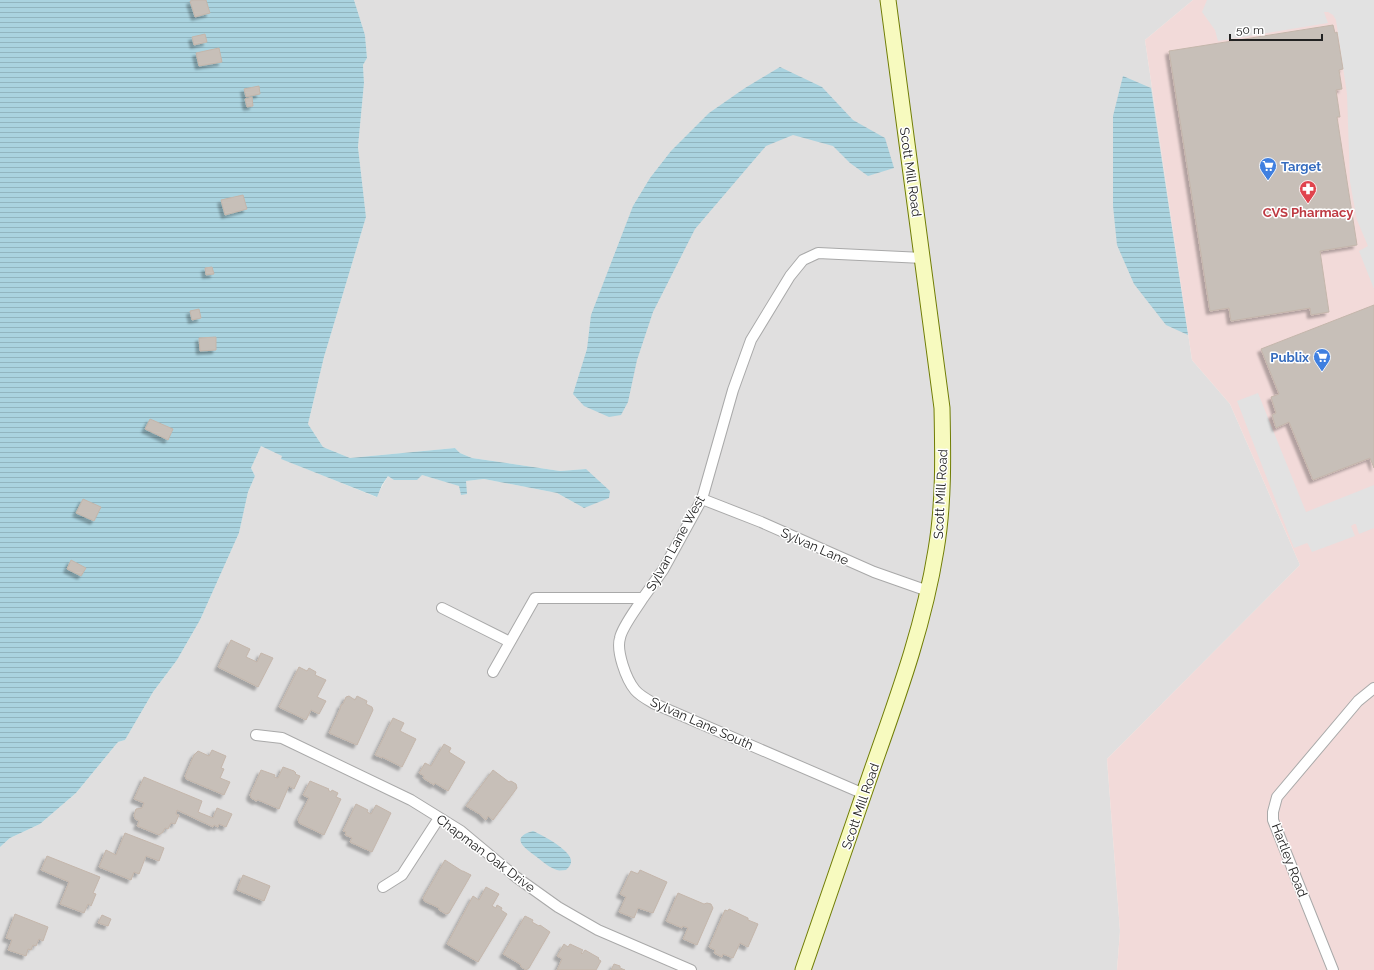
<svg xmlns="http://www.w3.org/2000/svg" width="1374" height="970" font-family="Raleway,sans-serif">
  <style>
    .residential { fill: #e0dfdf }
    .commercial { fill: #f2dad9 }
    .parking { fill: #e2e2e2 }
    .water { fill: url(#water-rules) }
    .building { fill: #c7bfb8; stroke: #c4b6ab; filter: url(#shadow) }
    .lines { fill: none; stroke-linecap: round; stroke-linejoin: round }
    .street-casing { stroke: #a9a9a9; stroke-width: 12 }
    .secondary-casing { stroke: #707d05; stroke-width: 17 }
    .street { stroke: #fff; stroke-width: 10 }
    .secondary { stroke: #f7fabf; stroke-width: 15 }
    .labels { text-anchor: middle; stroke-width: 3; stroke-linejoin: round; paint-order: stroke }
    .shop-label { font-size: 13px; font-weight: bold; fill: #366cbe; stroke: #fff; text-anchor: start }
    .street-label { font-size: 13px; fill: #222; stroke: #fff }
    .health-label { font-size: 13px; font-weight: bold; fill: #be3a42; stroke: #fff }
  </style>
  <defs>
    <pattern id="water-rules" width="6" height="5" patternUnits="userSpaceOnUse"><rect width="6" height="5" fill="#aad3df"/><path d="M0 2.5h6" fill="none" stroke="#92b5bf"/></pattern>
    <filter id="shadow"><feDropShadow dx="-3.5" dy="3.5" stdDeviation="1" flood-color="#0004"/></filter>
  </defs>
  <rect width="100%" height="100%" fill="#f2efe9"/>
  <path class="residential" d="M354,0H1193L1145,40L1192,360L1230,404L1300,565L1107,759L1120,931L1117,970H0V847L10,838L40,824L76,793L118,742L125,740L153,692L177,660L200,620L239,533L248,492L255,476L251,468L261,445L283,456L282,459L376,497L388,476L422,475L460,486L461,495L466,481L484,479L557,493L584,508L586,469L560,471L472,458L460,453L455,448L350,458L323,447L308,424L324,357L366,217L358,147L364,83L363,65L367,58L365,35Z"/>
  <path class="commercial" d="M1193,0H1374V970H1117L1120,931L1107,759L1300,565L1230,404L1192,360L1145,40Z"/>
  <path class="parking" d="M1207,0H1374V289L1359,251L1368,246L1357,220L1350,182L1347,94L1336,20L1333,15L1328,12H1324L1328,23L1218,41L1215,30L1202,12Z
    M1258,393L1306,512L1374,485V528L1359,534L1356,524H1354L1351,526L1355,536L1312,552L1308,544L1307,543L1294,548L1237,401Z"/>
  <path class="water" d="M0,0H354L365,35L367,58L363,65L364,83L358,147L366,217L324,357L308,424L323,447L350,458L455,448L460,453L472,458L560,471L586,469L610,491L609,498L584,508L557,493L484,479L466,481L467,494L461,495L459,486L422,475L417,480H394L388,476L382,485L377,497L281,459L282,456L261,446L251,468L255,476L248,492L239,533L200,620L177,660L153,692L125,740L118,742L76,793L40,824L10,838L0,847Z
    M780,67L822,87L853,120L885,138L894,168L868,176L850,163L833,146L793,135L766,146L695,229L653,312L637,360L628,402L621,415L609,417L584,406L573,394L587,349L591,315L633,206L650,178L671,151L709,113L745,88Z
    M1123,76L1151,88L1188,335L1166,325L1134,284L1117,245L1113,206V116Z
    M533,831C542,835 573,851 571,862C571,865 568,868 566,870C563,870 559,871 557,870C550,868 543,862 538,858C526,849 508,838 533,831Z"/>
  <path class="building" d="M194,0H206L210,13L195,17L190,1Z
    M1333,25L1335,33L1337,32L1343,69L1339,70L1342,89L1336,90L1340,117H1337L1357,245L1320,251L1329,312L1311,315L1310,308L1231,321L1229,308L1210,311L1169,51Z
    M205,34L207,42L194,45L192,37Z
    M219,48L222,62L199,66L196,53Z
    M259,86L260,94L246,97L244,89Z
    M252,97L253,106L247,107L245,99Z
    M243,195L247,209L225,215L221,200Z
    M212,267L214,274L206,275L205,268Z
    M1374,305V468L1370,458L1313,480L1289,422L1276,428L1272,415L1276,413L1271,397L1279,394L1261,349Z
    M199,309L201,318L192,320L190,311Z
    M216,337V350L200,351L199,338Z
    M150,419L173,429L168,440L145,429Z
    M83,499L101,507L94,521L76,513Z
    M71,560L86,568L81,576L67,569Z
    M231,640L250,649L246,657L257,662L261,653L273,658L258,687L218,667Z
    M299,667L307,671L309,668L316,672L315,675L326,680L317,697L326,701L319,714L311,710L306,720L279,707Z
    M349,696L355,700L357,696L367,701L366,704L372,707L373,710L357,745L329,733L340,709L341,705L343,704L346,697Z
    M393,718L404,723L400,731L416,739L402,767L382,757V758L375,755Z
    M444,744L451,748L449,752L465,762L448,791L435,783L434,785L423,778L424,776L419,773L425,763L431,766Z
    M212,750L226,756L221,768L224,769L220,778L230,782L224,795L186,779L185,776L194,755L198,751L209,756Z
    M283,767L294,771L296,773L295,774L300,776L294,789L289,786L279,809L258,800L256,801L251,798L250,795L261,770L275,775L274,777L278,778Z
    M493,770L509,782L511,781L516,784L517,788L493,820L488,816L486,820L481,816V815L466,806Z
    M144,777L202,801L198,812L213,818L217,808L232,814L226,827L219,824L218,827L214,825L213,827L177,810L176,814L179,815L175,824L171,823L168,829L165,828L163,832L159,835L137,826L139,821L135,819L134,815L136,809L142,808L144,803L134,799Z
    M310,781L329,789L328,790L331,792L332,790L338,793L336,797L341,799L324,835L299,823L298,819L309,798L303,795Z
    M356,804L368,810L367,812L371,814L376,805L391,813L372,852L350,842L352,838L345,835L346,832L343,831Z
    M125,833L164,848L159,861L146,856L139,874L134,872L131,880L99,867L106,850L116,855Z
    M47,856L100,877L93,893L96,894L91,906L88,904L84,913L60,904L69,882L41,870Z
    M445,860L462,871H463L471,875L449,913L446,914L439,910V908L424,901L423,898Z
    M640,870L667,882L653,913L638,908L634,918L619,912L626,897L620,894L630,873L631,871L638,874Z
    M243,875L270,886L264,901L237,890Z
    M486,887L499,894L492,906L496,908L497,905L502,908L501,910L507,914L478,962L447,944L473,896L479,900Z
    M678,893L704,904L707,903L711,904L713,908L697,945L683,939L688,928L683,926L682,928L666,921Z
    M729,909L748,918V920L758,924L748,947L740,943L733,958L723,954L722,957L714,953L715,950L709,947L725,910L728,911Z
    M15,914L48,927L43,941L39,939L36,946L33,945L31,950L28,949L26,956L8,950L12,940L6,938Z
    M102,915L111,919L108,926L98,923Z
    M525,916L533,920L532,922L539,926L540,925L550,932L529,968L526,970L521,967L520,964L503,954Z
    M564,944L568,947L570,944L583,950L581,953L582,954L585,950L599,958L598,959L601,961L596,970H557L562,959L557,956Z
    M614,964L620,966V968L625,970H611Z"/>
  <g class="lines">
    <defs>
      <path id="street" d="M702,499L761,522L874,572L928,591
        M643,598C637,608 622,627 620,638C616,651 626,679 635,690C640,696 648,700 655,704L864,794
        M442,608L510,642
        M493,672L535,598H643L663,570L702,499L733,390L751,340L790,276L803,260L818,253L923,258
        M256,735L282,738L411,800L461,831L516,877L558,907L598,930L691,970
        M383,887L402,875L439,818
        M1333,970L1273,820V812L1277,797L1358,701L1374,688"/>
      <path id="secondary" d="M803,970C826,902 850,835 873,767C898,696 924,625 936,550C944,503 943,455 942,408L888,0"/>
    </defs>
    <use href="#street" class="street-casing"/>
    <use href="#secondary" class="secondary-casing"/>
    <use href="#street" class="street"/>
    <use href="#secondary" class="secondary"/>
  </g>
  <defs>
    <symbol id="supermarket-pin" viewBox="-11 -11 22 30"><path d="M0 17L-7.5 6A9.5 9.5 0 1 1 7.5 6Z" fill="#3f7fe0" stroke="#fff"/><path d="M-6-5.5h2.5l.6 2H6L4.5 2H-2.5L-4.4-4H-6ZM-1.5 3.2a1.3 1.3 0 1 0 .1 0ZM3 3.2a1.3 1.3 0 1 0 .1 0Z" fill="#fff"/></symbol>
    <symbol id="pharmacy-pin" viewBox="-11 -11 22 30"><path d="M0 17L-7.5 6A9.5 9.5 0 1 1 7.5 6Z" fill="#e0444e" stroke="#fff"/><path d="M-2-6h4v4h4v4h-4v4h-4v-4h-4v-4h4Z" fill="#fff"/></symbol>
  </defs>
  <g fill-rule="evenodd">
    <use href="#supermarket-pin" x="1258" y="156" width="20" height="27"/>
    <use href="#pharmacy-pin" x="1298" y="179" width="20" height="27"/>
    <use href="#supermarket-pin" x="1312" y="347" width="20" height="27"/>
  </g>
  <g class="labels">
    <g class="shop-label">
      <text x="1281" y="171">Target</text>
      <text x="1309" y="362" text-anchor="end">Publix</text>
    </g>
    <g class="street-label">
      <text transform="translate(911 172) rotate(82)" y="5">Scott Mill Road</text>
      <text transform="translate(940 494) rotate(-87)" y="5">Scott Mill Road</text>
      <text transform="translate(675 543) rotate(-61)" y="5">Sylvan Lane West</text>
      <text transform="translate(815 546) rotate(24)" y="5">Sylvan Lane</text>
      <text transform="translate(702 723) rotate(24)" y="5">Sylvan Lane South</text>
      <text transform="translate(860 806) rotate(-71)" y="5">Scott Mill Road</text>
      <text transform="translate(486 853) rotate(37)" y="5">Chapman Oak Drive</text>
      <text transform="translate(1290 860) rotate(69)" y="5">Hartley Road</text>
    </g>
    <g class="health-label">
      <text x="1308" y="217">CVS Pharmacy</text>
    </g>
  </g>
  <path d="M1230 34v6h92v-6" fill="none" stroke="#222222" stroke-width="2"/>
  <text x="1236" y="34" font-size="12" fill="#222222" stroke="#ffffff" stroke-width="3" paint-order="stroke">50 m</text>
</svg>
